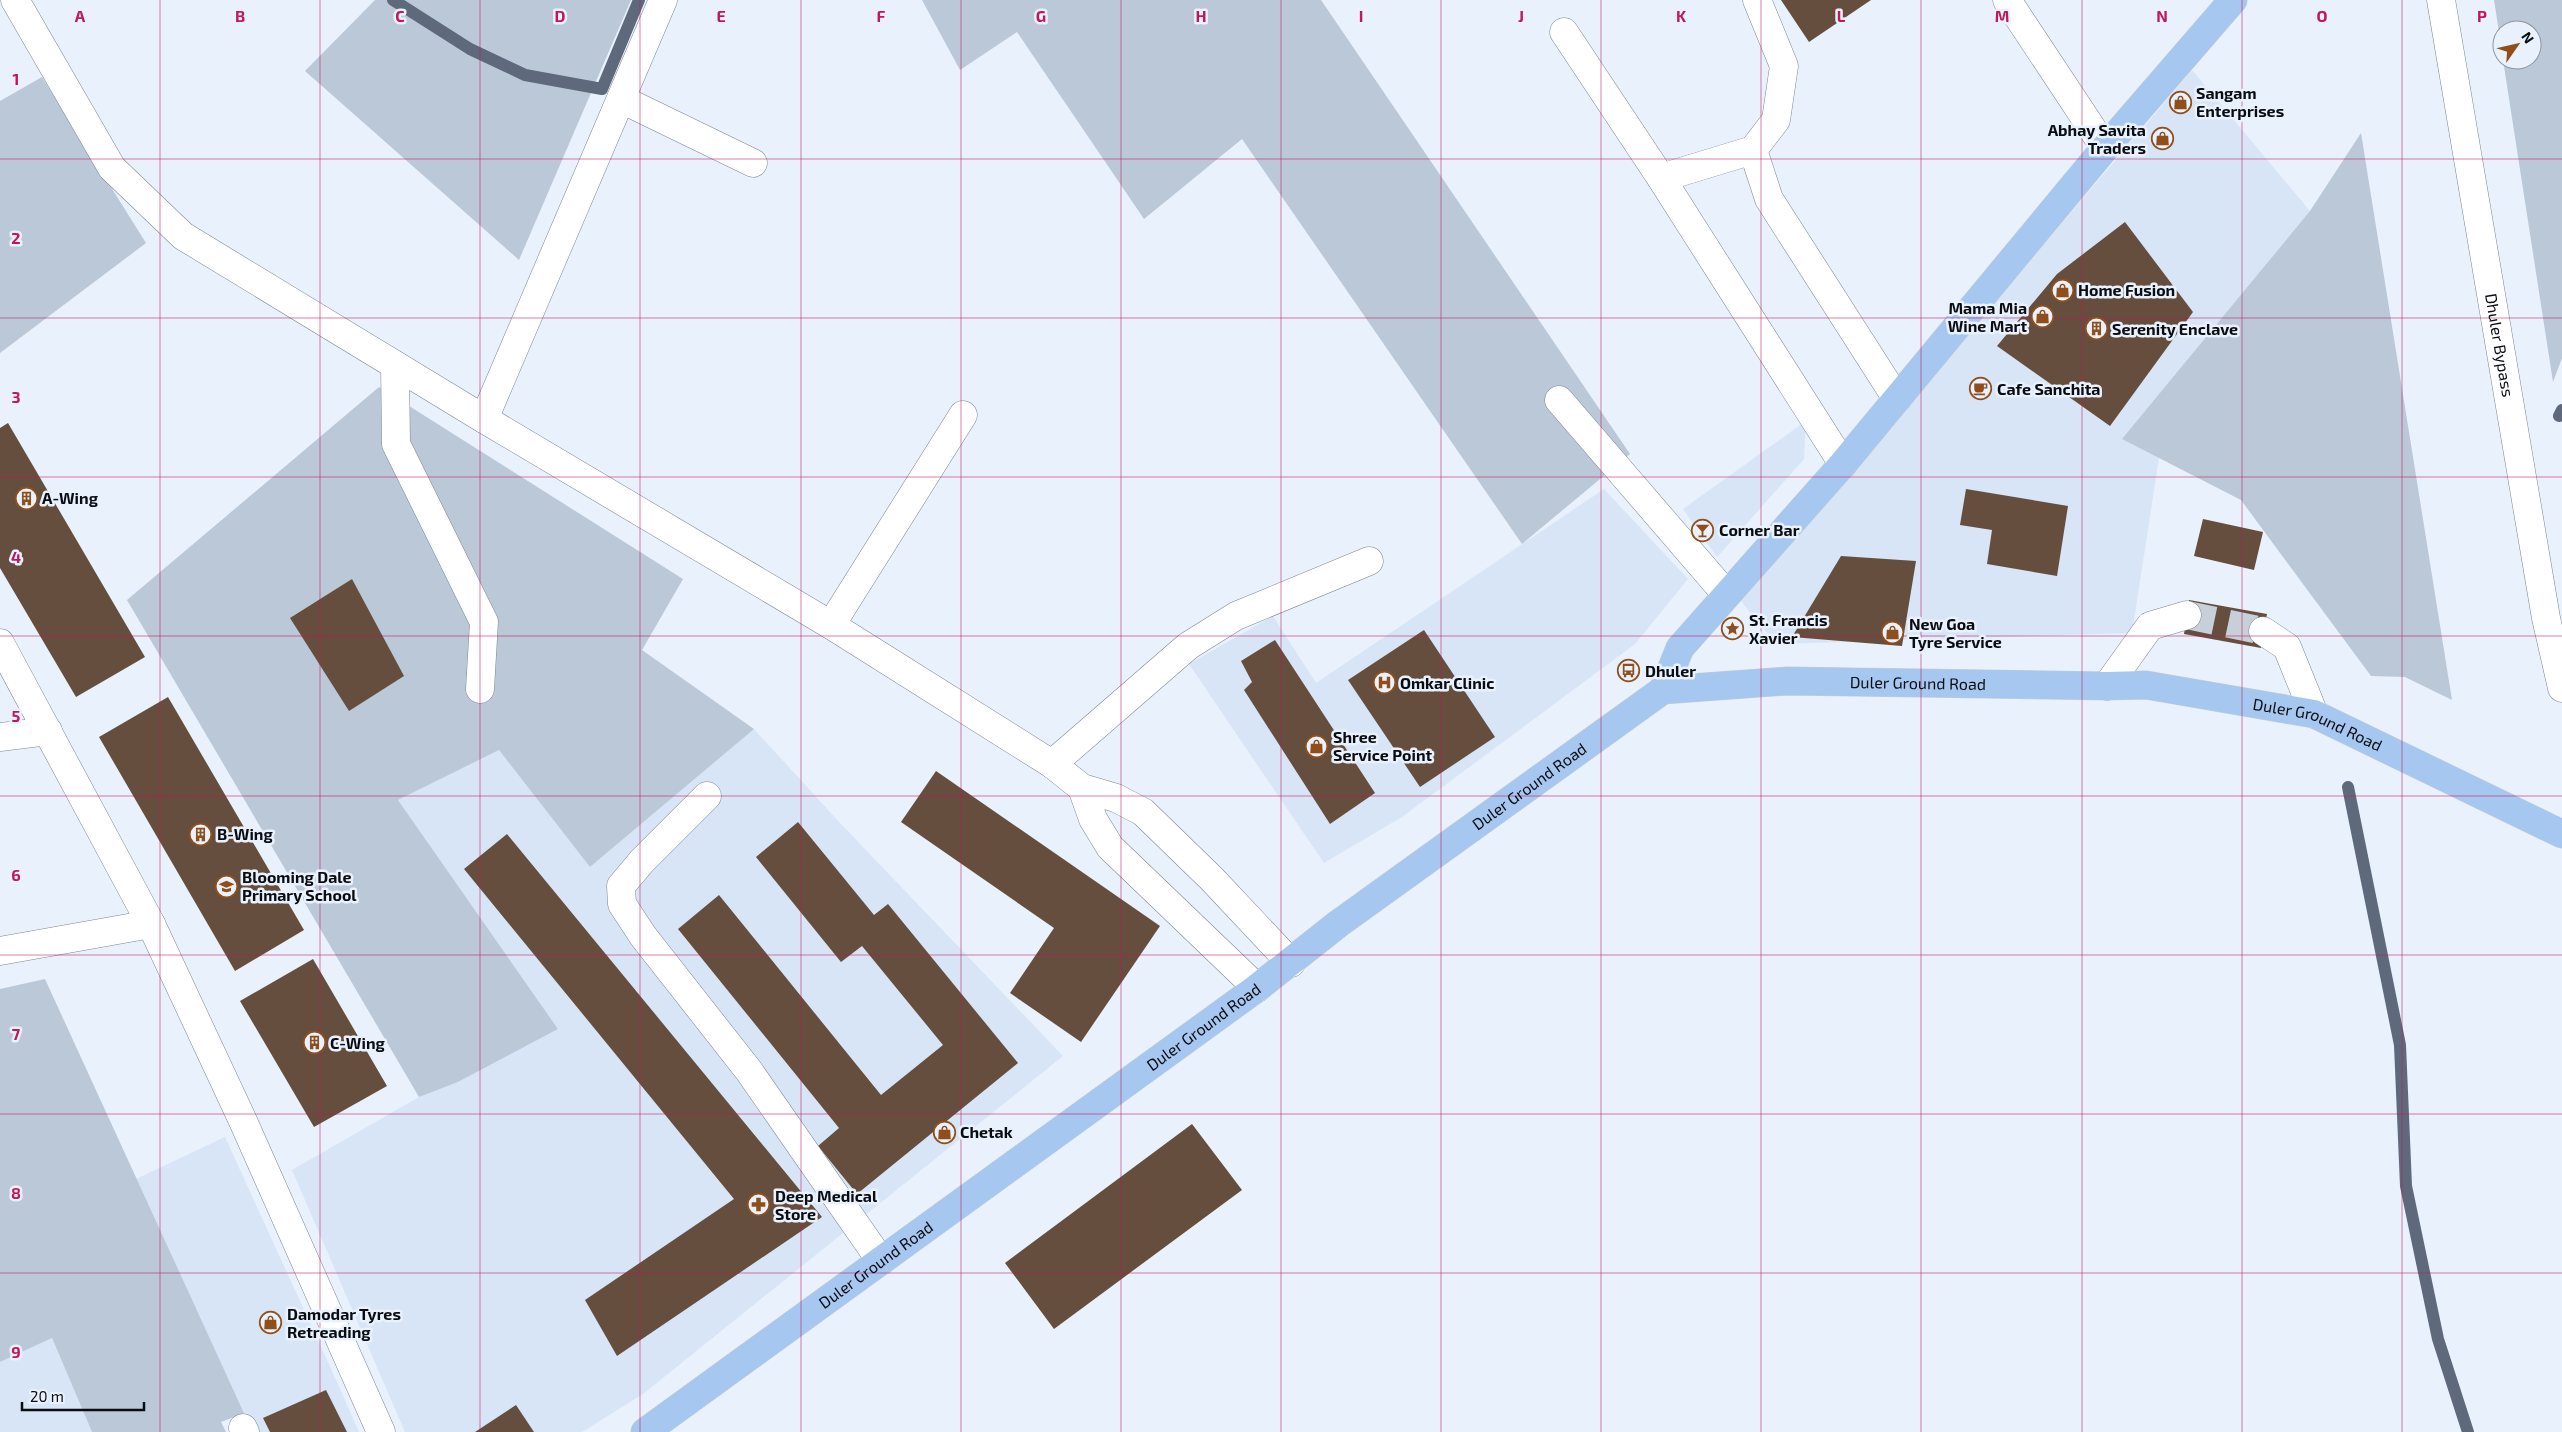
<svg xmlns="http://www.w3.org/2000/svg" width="2562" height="1432" font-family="'Exo 2',sans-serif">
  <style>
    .built { fill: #d7e5f6 }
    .green { fill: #bbc8d8 }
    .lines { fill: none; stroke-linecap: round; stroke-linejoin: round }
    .stream { stroke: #5e6a7c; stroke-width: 12 }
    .building { fill: #664e3e }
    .minor-tunnel { stroke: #c7cfd9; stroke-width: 28; stroke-dasharray: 28 14; stroke-linecap: butt }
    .minor-casing { stroke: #7e8690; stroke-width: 29 }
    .major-casing { stroke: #cececf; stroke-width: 29 }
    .minor { stroke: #fff; stroke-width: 28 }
    .major { stroke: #a6c7f0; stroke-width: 28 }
    .grid { fill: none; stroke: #c2185b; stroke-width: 1; stroke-opacity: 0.55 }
    .labels { text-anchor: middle; stroke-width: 5; stroke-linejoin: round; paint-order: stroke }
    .poi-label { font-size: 16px; font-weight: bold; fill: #090c10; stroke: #e8f1fc; text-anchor: start }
    .street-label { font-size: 16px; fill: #090c10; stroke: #e8f1fc }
    .grid-label { font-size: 16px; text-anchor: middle; font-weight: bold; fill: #c2185b; stroke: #e8f1fc; stroke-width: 5; stroke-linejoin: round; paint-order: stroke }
  </style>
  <rect width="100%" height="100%" fill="#e8f1fc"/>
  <path class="built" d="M2192,70L2310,211L2123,439L2159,458L2132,633L1776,644L1741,601Z
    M1806,421L1804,459L1717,557L1683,509Z
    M1604,489L1688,579L1635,644L1402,817L1324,863L1189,664L1273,616L1316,683Z
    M754,729L840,823L1063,1056L643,1394L582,1432H405L292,1170L419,1097L458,1082L558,1029L398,800L499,750L590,867Z
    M225,1137L332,1371L359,1432H253L136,1179Z
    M52,1338L92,1432H0V1362Z"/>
  <path class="green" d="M375,0H631L519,260L305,71Z
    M922,0H1321L1630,454L1522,544L1242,139L1144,219L1017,32L960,70Z
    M2494,0H2562V358L2553,382L2503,60H2532V30H2502V51Z
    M42,77L146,243L0,353V101Z
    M2361,133L2452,700L2405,677L2371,676L2241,500L2122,439L2310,211Z
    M379,387L683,579L642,650L754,729L590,867L499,750L398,800L558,1029L458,1082L419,1097L127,600Z
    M45,979L244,1413L221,1422L226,1432H92L52,1338L0,1362V989Z"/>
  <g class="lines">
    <path class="stream" d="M393,0L470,49L525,75L602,89L639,0
      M2559,416L2562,410
      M2348,787L2400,1045L2406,1186L2438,1339L2468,1432"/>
  </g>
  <path class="building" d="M1781,0H1871L1809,42Z
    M2125,222L2193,312L2110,426L1997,346L2057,274Z
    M8,423L145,657L76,697L0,568V428Z
    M1966,489L2068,506L2057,576L1987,564L1992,530L1960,525Z
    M2203,519L2263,532L2254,570L2194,556Z
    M1841,556L1916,561L1902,646L1792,637Z
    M352,579L404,676L349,711L290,618Z
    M2189,600L2267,614L2261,648L2184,634Z
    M1424,630L1495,737L1420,787L1348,680Z
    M1275,640L1375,793L1330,824L1244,690L1252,682L1241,661Z
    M168,697L304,930L235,971L99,737Z
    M936,771L1160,926L1081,1042L1010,993L1054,928L901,822Z
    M798,822L874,915L888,904L1018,1063L857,1194L818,1146L839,1128L678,929L719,895L881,1095L943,1045L862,946L841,962L756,857Z
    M507,834L822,1217L617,1356L585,1300L734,1199L464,869Z
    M313,959L387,1086L314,1127L240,1001Z
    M1192,1124L1242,1190L1054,1329L1005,1263Z
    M326,1390L347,1432H270L263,1418Z
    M516,1405L534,1432H475Z"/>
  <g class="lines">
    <path class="minor-tunnel" d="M2187,615L2263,631"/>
    <defs>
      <g id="minor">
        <path d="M15,0L112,168L183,236L484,419L831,625L1052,764L1082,788L1116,798L1143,812L1212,879L1291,963"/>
        <path d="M1757,0L1784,66L1776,120L1753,150L1769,199L1897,399"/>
        <path d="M2007,0L2105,148"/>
        <path id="s1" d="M2441,0L2546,618L2562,688"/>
        <path d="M1564,32L1661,178L1753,150"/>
        <path d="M621,99L753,163"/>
        <path d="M1661,178L1843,464"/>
        <path d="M395,365L396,444L484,622L480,689"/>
        <path d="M1559,400L1726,594"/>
        <path d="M484,419L663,0"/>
        <path d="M831,625L963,415"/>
        <path d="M2263,631L2287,647L2314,714"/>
        <path d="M0,643L151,924L243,1121L381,1432"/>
        <path d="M2107,686L2150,626L2187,615"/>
        <path d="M0,737L48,731"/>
        <path d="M1052,764L1188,646L1236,616L1369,561"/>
        <path d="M1082,788L1093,819L1110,847L1257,988"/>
        <path d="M707,796L642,861L621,886L622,904L643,936L749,1071L881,1261"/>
        <path d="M0,951L151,924"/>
        <path d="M243,1428L245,1432"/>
      </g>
      <g id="major">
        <path d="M1663,690L1680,648L1843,464L2105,148L2233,0"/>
        <path id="s2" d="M645,1432L1257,988L1338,924L1663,690L1788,681L2107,686L2146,685L2314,714L2562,834"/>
      </g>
    </defs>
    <use href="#minor" class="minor-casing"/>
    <use href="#major" class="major-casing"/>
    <use href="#minor" class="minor"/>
    <use href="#major" class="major"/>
  </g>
  <path class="grid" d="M160,0V1432M320,0V1432M480,0V1432M640,0V1432M801,0V1432M961,0V1432M1121,0V1432M1281,0V1432M1441,0V1432M1601,0V1432M1761,0V1432M1921,0V1432M2082,0V1432M2242,0V1432M2402,0V1432M0,159H2562M0,318H2562M0,477H2562M0,636H2562M0,796H2562M0,955H2562M0,1114H2562M0,1273H2562"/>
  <defs>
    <symbol id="shop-ring" viewBox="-11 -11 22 22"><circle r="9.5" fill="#e8f1fc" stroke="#904f1a" stroke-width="1.5"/><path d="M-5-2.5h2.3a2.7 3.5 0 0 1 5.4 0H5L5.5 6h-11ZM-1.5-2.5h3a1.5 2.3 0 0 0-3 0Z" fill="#904f1a"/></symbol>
    <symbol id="building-ring" viewBox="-11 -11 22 22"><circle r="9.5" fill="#e8f1fc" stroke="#904f1a" stroke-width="1.5"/><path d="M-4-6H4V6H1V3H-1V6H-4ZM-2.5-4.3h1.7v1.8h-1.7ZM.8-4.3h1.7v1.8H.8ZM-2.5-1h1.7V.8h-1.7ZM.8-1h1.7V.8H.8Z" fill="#904f1a"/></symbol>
    <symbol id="cafe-ring" viewBox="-11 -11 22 22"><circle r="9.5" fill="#e8f1fc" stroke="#904f1a" stroke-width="1.5"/><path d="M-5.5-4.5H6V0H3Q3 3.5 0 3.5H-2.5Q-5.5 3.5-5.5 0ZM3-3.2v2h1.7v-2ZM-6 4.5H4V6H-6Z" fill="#904f1a"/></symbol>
    <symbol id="bar-ring" viewBox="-11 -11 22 22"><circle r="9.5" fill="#e8f1fc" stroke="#904f1a" stroke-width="1.5"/><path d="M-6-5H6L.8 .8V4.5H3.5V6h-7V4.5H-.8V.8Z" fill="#904f1a"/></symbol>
    <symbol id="sight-ring" viewBox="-11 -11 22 22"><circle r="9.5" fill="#e8f1fc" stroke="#904f1a" stroke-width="1.5"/><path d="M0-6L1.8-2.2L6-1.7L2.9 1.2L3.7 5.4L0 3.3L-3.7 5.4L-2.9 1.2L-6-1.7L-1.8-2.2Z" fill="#904f1a"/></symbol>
    <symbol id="bus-ring" viewBox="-11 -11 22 22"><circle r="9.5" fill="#e8f1fc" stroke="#904f1a" stroke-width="1.5"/><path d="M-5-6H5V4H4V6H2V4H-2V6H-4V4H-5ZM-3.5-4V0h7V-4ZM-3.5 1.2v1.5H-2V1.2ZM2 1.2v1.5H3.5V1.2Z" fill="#904f1a"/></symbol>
    <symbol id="hospital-ring" viewBox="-11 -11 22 22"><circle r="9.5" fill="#e8f1fc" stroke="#904f1a" stroke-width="1.5"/><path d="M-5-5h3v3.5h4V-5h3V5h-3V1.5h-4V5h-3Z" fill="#904f1a"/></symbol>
    <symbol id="school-ring" viewBox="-11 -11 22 22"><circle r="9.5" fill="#e8f1fc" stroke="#904f1a" stroke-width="1.5"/><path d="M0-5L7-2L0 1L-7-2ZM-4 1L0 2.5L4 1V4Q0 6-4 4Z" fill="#904f1a"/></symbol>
    <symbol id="pharmacy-ring" viewBox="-11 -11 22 22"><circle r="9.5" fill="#e8f1fc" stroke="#904f1a" stroke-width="1.5"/><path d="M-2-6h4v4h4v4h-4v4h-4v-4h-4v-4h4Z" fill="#904f1a"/></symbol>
  </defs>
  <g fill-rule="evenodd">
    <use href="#shop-ring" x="2168" y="90" width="25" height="25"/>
    <use href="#shop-ring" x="2150" y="126" width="25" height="25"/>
    <use href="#shop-ring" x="2050" y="278" width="25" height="25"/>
    <use href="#shop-ring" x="2030" y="304" width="25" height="25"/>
    <use href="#building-ring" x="2084" y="316" width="25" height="25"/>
    <use href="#cafe-ring" x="1968" y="376" width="25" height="25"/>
    <use href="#building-ring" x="14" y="486" width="25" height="25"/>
    <use href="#bar-ring" x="1690" y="518" width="25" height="25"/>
    <use href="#sight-ring" x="1720" y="616" width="25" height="25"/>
    <use href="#shop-ring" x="1880" y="620" width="25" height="25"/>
    <use href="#bus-ring" x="1616" y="658" width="25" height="25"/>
    <use href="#hospital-ring" x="1372" y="670" width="25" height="25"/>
    <use href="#shop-ring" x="1304" y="734" width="25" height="25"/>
    <use href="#building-ring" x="188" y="822" width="25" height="25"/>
    <use href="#school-ring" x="214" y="874" width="25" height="25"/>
    <use href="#building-ring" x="302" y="1030" width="25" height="25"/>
    <use href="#shop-ring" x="932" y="1120" width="25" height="25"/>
    <use href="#pharmacy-ring" x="746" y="1192" width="25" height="25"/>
    <use href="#shop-ring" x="258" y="1310" width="25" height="25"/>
  </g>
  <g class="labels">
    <g class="poi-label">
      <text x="2196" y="99">Sangam<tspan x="2196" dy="18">Enterprises</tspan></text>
      <text x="2146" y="136" text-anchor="end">Abhay Savita<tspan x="2146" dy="18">Traders</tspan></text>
      <text x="2078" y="296">Home Fusion</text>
      <text x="2027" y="314" text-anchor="end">Mama Mia<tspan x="2027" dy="18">Wine Mart</tspan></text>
      <text x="2112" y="335">Serenity Enclave</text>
      <text x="1997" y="395">Cafe Sanchita</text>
      <text x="42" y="504">A-Wing</text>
      <text x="1719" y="536">Corner Bar</text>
      <text x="1749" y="626">St. Francis<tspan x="1749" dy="18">Xavier</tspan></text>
      <text x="1909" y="630">New Goa<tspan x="1909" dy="18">Tyre Service</tspan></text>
      <text x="1645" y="677">Dhuler</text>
      <text x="1400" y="689">Omkar Clinic</text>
      <text x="1333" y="743">Shree<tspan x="1333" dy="18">Service Point</tspan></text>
      <text x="217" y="840">B-Wing</text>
      <text x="242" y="883">Blooming Dale<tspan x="242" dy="18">Primary School</tspan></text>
      <text x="330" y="1049">C-Wing</text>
      <text x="960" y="1138">Chetak</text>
      <text x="775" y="1202">Deep Medical<tspan x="775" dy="18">Store</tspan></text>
      <text x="287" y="1320">Damodar Tyres<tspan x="287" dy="18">Retreading</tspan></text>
    </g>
    <g class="street-label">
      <text dy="6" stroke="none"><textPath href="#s1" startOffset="350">Dhuler Bypass</textPath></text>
      <text dy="6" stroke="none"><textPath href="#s2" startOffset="1515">Duler Ground Road</textPath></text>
      <text dy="6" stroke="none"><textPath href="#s2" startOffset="1920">Duler Ground Road</textPath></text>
      <text dy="6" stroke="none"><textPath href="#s2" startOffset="1095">Duler Ground Road</textPath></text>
      <text dy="6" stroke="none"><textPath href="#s2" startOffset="690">Duler Ground Road</textPath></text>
      <text dy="6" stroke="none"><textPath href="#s2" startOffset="285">Duler Ground Road</textPath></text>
    </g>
  </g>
  <g class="grid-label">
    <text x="80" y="22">A</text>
    <text x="240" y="22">B</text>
    <text x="400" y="22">C</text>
    <text x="560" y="22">D</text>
    <text x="721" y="22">E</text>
    <text x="881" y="22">F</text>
    <text x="1041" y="22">G</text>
    <text x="1201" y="22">H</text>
    <text x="1361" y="22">I</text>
    <text x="1521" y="22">J</text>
    <text x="1681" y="22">K</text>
    <text x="1841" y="22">L</text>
    <text x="2002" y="22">M</text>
    <text x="2162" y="22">N</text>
    <text x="2322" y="22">O</text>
    <text x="2482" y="22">P</text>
    <text x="16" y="85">1</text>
    <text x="16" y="244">2</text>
    <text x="16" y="403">3</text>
    <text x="16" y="563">4</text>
    <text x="16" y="722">5</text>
    <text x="16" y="881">6</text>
    <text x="16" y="1040">7</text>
    <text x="16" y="1199">8</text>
    <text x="16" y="1358">9</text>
  </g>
  <g transform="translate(2517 45) rotate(56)"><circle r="24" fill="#e8f1fc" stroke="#8f959e"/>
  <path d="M0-4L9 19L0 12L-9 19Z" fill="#904f1a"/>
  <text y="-8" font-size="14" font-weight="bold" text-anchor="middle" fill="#090c10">N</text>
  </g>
  <path d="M22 1402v8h122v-8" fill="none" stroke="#090c10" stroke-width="2.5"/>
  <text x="30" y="1402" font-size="15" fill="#090c10" stroke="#e8f1fc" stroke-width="4" paint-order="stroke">20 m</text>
</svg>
